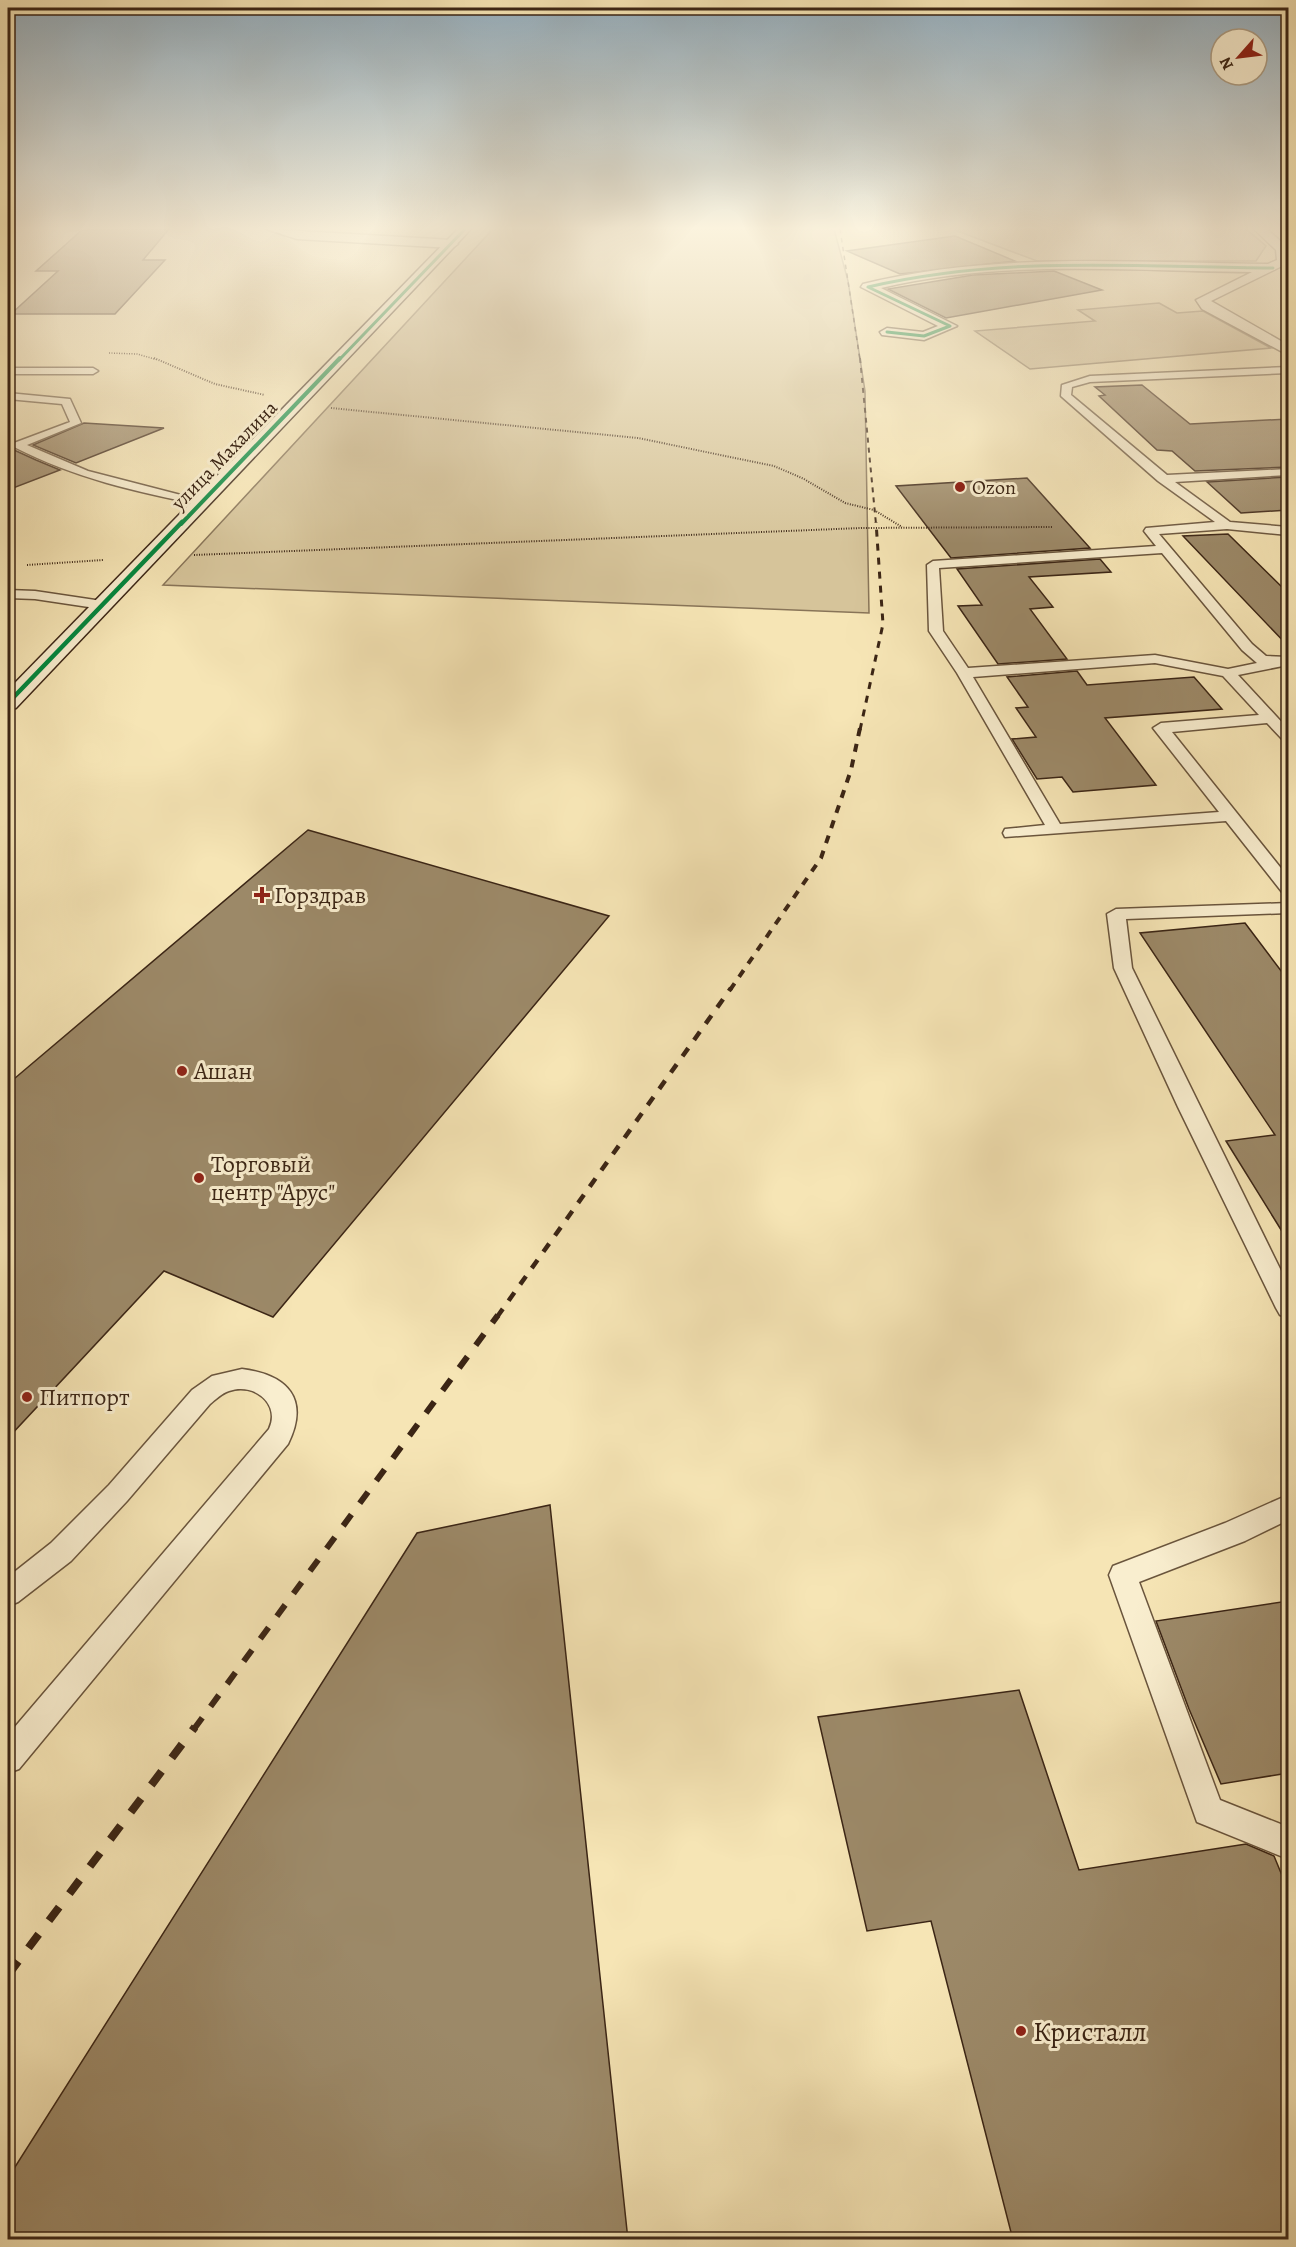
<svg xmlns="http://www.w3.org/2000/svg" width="1296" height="2247" font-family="Alegreya,serif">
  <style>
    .green { fill: #d6c49a; stroke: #887458; stroke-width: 1.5 }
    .building { fill: #9c8968; stroke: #3b2515; stroke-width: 1.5 }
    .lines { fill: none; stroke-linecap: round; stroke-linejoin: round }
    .lane-casing { stroke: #6a553d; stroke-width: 3 }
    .street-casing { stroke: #6a553d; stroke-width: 3 }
    .secondary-casing { stroke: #3b2515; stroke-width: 3 }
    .path-far1 { stroke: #3b2515; stroke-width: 1.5; stroke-dasharray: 1 1.5; stroke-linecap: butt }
    .path { stroke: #3b2515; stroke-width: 2; stroke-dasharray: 1 1.5; stroke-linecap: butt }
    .lane { fill: #f9eecf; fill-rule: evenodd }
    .street { fill: #f9eecf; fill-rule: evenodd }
    .secondary { fill: #f9eecf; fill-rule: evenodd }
    .rail-far6 { stroke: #3b2515; stroke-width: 1.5; stroke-dasharray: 4.5 4.5; stroke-linecap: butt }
    .rail-far5 { stroke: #3b2515; stroke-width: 2; stroke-dasharray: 5 5; stroke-linecap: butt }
    .rail-far4 { stroke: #3b2515; stroke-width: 3; stroke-dasharray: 7 7; stroke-linecap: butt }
    .rail-far3 { stroke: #3b2515; stroke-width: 4; stroke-dasharray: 8 8; stroke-linecap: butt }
    .rail-far2 { stroke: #3b2515; stroke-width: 4.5; stroke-dasharray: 10 10; stroke-linecap: butt }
    .rail-far1 { stroke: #3b2515; stroke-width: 6; stroke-dasharray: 14 14; stroke-linecap: butt }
    .rail { stroke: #3b2515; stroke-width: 8; stroke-dasharray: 17 17; stroke-linecap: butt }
    .cycleway-far2-casing { stroke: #f9eecf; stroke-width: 4.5 }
    .cycleway-far1-casing { stroke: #f9eecf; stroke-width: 6 }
    .cycleway-casing { stroke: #f9eecf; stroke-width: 7 }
    .cycleway-far2 { stroke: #00873e; stroke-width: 3 }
    .cycleway-far1 { stroke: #00873e; stroke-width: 4 }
    .cycleway { stroke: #00873e; stroke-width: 4.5 }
    .poi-dot { fill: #8f2418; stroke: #f9eecf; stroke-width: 2 }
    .labels { text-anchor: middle; stroke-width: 6; stroke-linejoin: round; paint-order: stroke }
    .far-street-label { font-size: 20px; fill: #3b2515; stroke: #f9eecf }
    .far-poi-label { font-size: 20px; fill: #3b2515; stroke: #f9eecf; text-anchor: start }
    .poi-label { font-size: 24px; fill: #3b2515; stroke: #f9eecf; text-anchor: start }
    .near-poi-label { font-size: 28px; fill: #3b2515; stroke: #f9eecf; text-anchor: start }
  </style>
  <rect width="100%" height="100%" fill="#f6e5b5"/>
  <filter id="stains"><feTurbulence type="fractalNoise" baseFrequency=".00333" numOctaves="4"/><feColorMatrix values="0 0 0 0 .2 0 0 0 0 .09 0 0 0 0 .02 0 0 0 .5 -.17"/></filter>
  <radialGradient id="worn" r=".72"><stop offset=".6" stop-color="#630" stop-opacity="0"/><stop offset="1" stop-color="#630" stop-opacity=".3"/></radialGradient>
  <path class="green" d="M493,229H834L848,281L865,391L869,613L163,585Z
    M952,229H1246L1266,246L1256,261H1037Z
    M1159,303L1177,313L1203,311L1271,348L1030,369L975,331L1095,321L1078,310Z"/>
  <path class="building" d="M169,229L143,260H165L115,314H11L58,271H36L82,230Z
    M955,236L1015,261L900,274L847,251Z
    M1054,271L1102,290L946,318L888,289L973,275Z
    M1142,385L1190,424L1288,419V467L1195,471L1172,451L1157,450L1099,396L1105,395L1095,387Z
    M84,423L164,428L76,463L33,445Z
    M14,450L36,460L60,470L8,490V452Z
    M1288,477V510L1241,513L1207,482Z
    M1027,478L1090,548L951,558L896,486Z
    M1228,534L1288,593V646L1183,536Z
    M1100,559L1111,572L1029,577L1053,607L1030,609L1067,659L998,664L958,606L982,605L957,569Z
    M1077,671L1087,685L1194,677L1222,709L1105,718L1156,785L1073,792L1062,777L1037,779L1012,739L1036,737L1016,708L1028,707L1007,677Z
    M308,830L609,916L273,1317L164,1271L8,1438V1084Z
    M1245,923L1288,980V1241L1226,1141L1275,1135L1140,933Z
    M550,1505L628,2240H8V2178L417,1533Z
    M1288,1601V1773L1221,1784L1189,1709L1156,1621Z
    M1019,1690L1079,1870L1246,1844L1274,1856L1288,1890V2240H1013L931,1921L867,1931L818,1717Z"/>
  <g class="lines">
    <defs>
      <path id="lane" d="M1288,367V373L1090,382L1072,387L1071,395L1167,475L1288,469V475L1175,482L1230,522L1288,527V535L1227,529L1159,534L1252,644L1266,656L1288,657V665L1238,675L1288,729V741L1283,740L1267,723L1172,732L1288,877V893L1282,892L1226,821L1005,837L1003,833L1005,829L1045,825L957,673L929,631L927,565L933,561L1156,546L1144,531L1146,528L1215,522L1158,481L1061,396L1062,385L1090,376ZM1162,553L1242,650L1257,663L1228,669L1155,655L968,668L943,631L939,568ZM1155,663L1223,676L1259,715L1161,723L1153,728L1219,812L1060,824L973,677Z
        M8,368H93L98,371L93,374H8Z
        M8,393L70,399L81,423L27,445L88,471L208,502L202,505C137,492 74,478 14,447V443L70,422L62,404L8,399Z
        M8,590L35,591L102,601L109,605L102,609L35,599L8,598Z
        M1288,903V913L1126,919L1132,968L1288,1285V1317L1280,1315L1276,1308L1178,1107L1114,968L1107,914L1116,909Z
        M242,1369C288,1375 310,1399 288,1444L19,1769L8,1773V1735L269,1429C281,1404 254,1382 229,1391C222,1393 215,1400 210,1404L127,1501L71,1561L18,1602L8,1606V1577L51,1543L109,1485L192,1390L212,1376Z
        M1288,1495V1520L1245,1541L1139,1582L1220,1800L1288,1827V1859L1197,1822L1109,1575L1113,1566L1225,1523Z"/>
      <path id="street" d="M266,229L452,240L458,244L452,248L297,239Z
        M1254,229H1267L1286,246L1288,263L1211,301L1288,345V355L1202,309L1196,300L1252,272C1128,271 1003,259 881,288L957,326L924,340L882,335L880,332L887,328L923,332L938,326L861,287L863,284C997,251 1132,263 1268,264L1277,260L1276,250Z"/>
      <path id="secondary" d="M458,229H471L16,708L8,710V690Z"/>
    </defs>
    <use href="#lane" class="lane-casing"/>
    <use href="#street" class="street-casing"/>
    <use href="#secondary" class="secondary-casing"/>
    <path class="path-far1" d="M109,353L137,354L158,360"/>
    <path class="path" d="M154,358L215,384L265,395
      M331,408L638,438L774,466L804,479L845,503L874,510L902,527
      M194,555L861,528L1053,527
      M27,565L103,560"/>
    <use href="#lane" class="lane"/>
    <use href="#street" class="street"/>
    <use href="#secondary" class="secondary"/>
    <path class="rail-far6" d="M840,229L860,360"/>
    <path class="rail-far5" d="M860,358L876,524"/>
    <path class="rail-far4" d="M860,730L883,624L876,522"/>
    <path class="rail-far3" d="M730,990L821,858L851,770L860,728"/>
    <path class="rail-far2" d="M497,1317L731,988"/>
    <path class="rail-far1" d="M194,1729L498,1315"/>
    <path class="rail" d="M8,1975L195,1727"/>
    <defs>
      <path id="cycleway-far2" d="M887,332L924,336L950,326L868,287C1006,255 1133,267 1273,268
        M339,360L465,229"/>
      <path id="cycleway-far1" d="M181,524L340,358"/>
      <path id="cycleway" d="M8,703L182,522"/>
    </defs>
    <use href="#cycleway-far2" class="cycleway-far2-casing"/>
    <use href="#cycleway-far1" class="cycleway-far1-casing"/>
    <use href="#cycleway" class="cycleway-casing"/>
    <use href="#cycleway-far2" class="cycleway-far2"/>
    <use href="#cycleway-far1" class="cycleway-far1"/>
    <use href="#cycleway" class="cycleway"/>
  </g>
  <linearGradient id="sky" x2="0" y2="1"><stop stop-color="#94aebe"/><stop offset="0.42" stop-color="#fbf3de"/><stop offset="1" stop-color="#fbf3de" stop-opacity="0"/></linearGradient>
  <rect width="1296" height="544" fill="url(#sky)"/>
  <g class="poi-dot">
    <circle cx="960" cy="487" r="6"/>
    <path d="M259 886h6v6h6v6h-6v6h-6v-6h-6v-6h6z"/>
    <circle cx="182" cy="1071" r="6"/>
    <circle cx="199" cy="1178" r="6"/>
    <circle cx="27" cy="1397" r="6"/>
    <circle cx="1021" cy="2031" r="6"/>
  </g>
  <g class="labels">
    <g class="far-street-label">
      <text transform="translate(224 455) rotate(-46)" y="7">улица Махалина</text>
    </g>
    <g class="far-poi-label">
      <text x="972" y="494">Ozon</text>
    </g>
    <g class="poi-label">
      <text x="274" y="903">Горздрав</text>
      <text x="194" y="1079">Ашан</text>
      <text x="211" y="1172">Торговый<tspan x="211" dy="28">центр "Арус"</tspan></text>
      <text x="39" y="1405">Питпорт</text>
    </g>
    <g class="near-poi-label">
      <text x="1033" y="2041">Кристалл</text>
    </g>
  </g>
  <rect width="1296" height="2247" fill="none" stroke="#f6e5b5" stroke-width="30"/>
  <rect x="9" y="9" width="1278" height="2229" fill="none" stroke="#3b2515" stroke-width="3"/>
  <rect x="15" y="15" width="1266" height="2217" fill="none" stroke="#3b2515" stroke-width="1.5"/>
  <g transform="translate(1239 57) rotate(242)"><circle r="28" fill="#f9eecf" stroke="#ad9e85" stroke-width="1.5"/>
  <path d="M0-4.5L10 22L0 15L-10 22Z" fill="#8f2418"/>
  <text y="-9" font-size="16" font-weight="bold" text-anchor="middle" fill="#3b2515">N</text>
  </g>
  <rect width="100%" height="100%" filter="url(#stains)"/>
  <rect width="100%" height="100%" fill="url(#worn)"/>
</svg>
